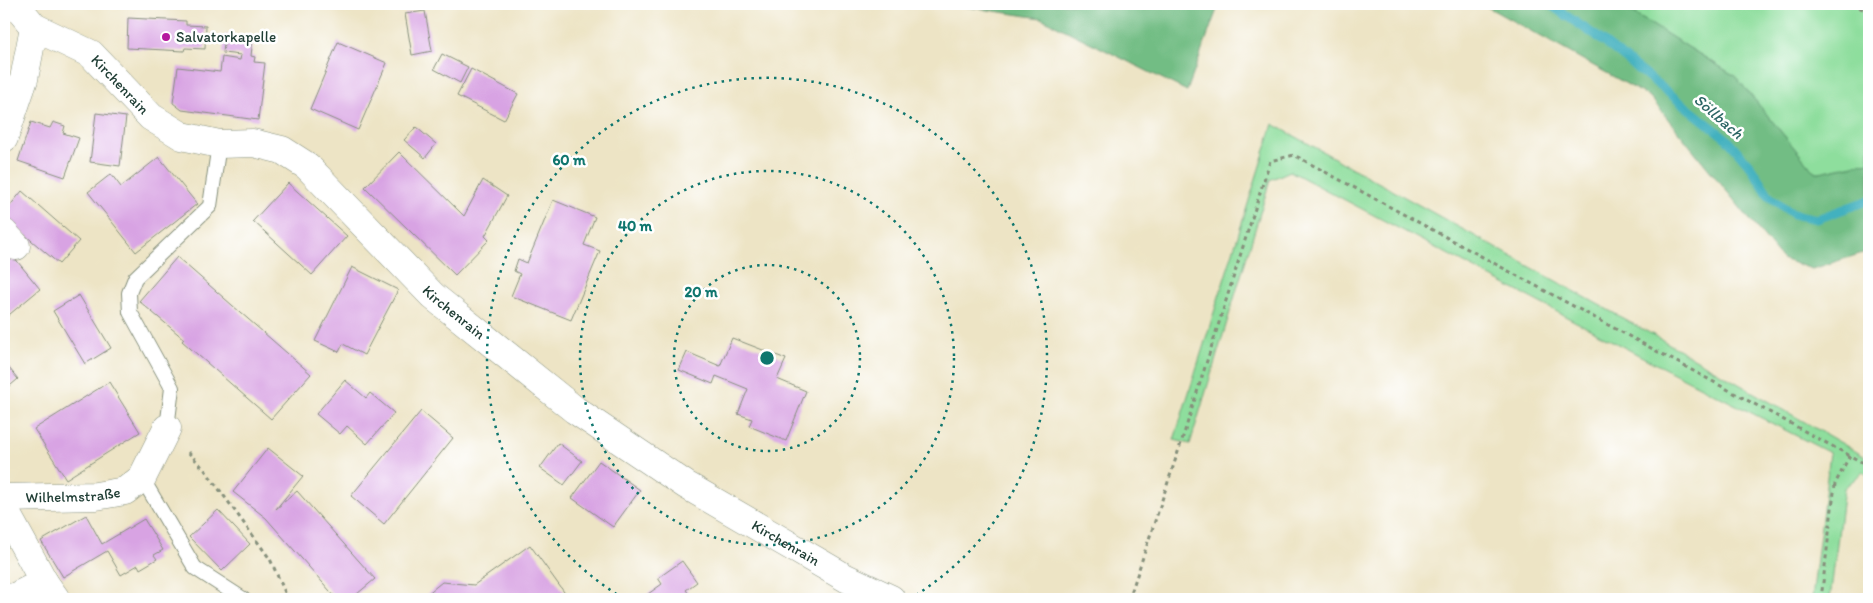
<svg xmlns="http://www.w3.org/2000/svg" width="1873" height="603" font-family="Itim,sans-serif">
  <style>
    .green { fill: #8ede9d; stroke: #568e68 }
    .forest { fill: #72bd84; stroke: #487d5c }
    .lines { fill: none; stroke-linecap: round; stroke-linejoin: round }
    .stream { stroke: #43b1bf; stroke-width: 9 }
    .building { fill: #d8a3e3 }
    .lane-casing { stroke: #86907c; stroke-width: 16 }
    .street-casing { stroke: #86907c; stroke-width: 29 }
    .path { stroke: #86907c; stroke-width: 3; stroke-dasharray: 4 4; stroke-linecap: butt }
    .lane { stroke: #fff; stroke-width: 14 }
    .street { stroke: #fff; stroke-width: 28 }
    .ring { fill: none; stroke: #0f766e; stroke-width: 2.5; stroke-dasharray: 2.5 5 }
    .poi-dot { fill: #b5179e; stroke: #fff; stroke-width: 2 }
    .labels { text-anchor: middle; stroke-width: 5; stroke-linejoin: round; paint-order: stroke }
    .poi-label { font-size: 15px; fill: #1f3d34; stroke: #fff; text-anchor: start }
    .street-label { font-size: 15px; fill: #1f3d34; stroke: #fff }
    .water-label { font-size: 16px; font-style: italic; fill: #2c6665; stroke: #fff }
    .centre { fill: #0f766e; stroke: #fff; stroke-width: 2.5 }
    .ring-label { font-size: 15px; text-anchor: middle; font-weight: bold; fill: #0f766e; stroke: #fff; stroke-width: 5; stroke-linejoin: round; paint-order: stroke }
  </style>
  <rect width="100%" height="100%" fill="#fff"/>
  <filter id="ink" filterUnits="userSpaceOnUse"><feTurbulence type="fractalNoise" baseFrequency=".02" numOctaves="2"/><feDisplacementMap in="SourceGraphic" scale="10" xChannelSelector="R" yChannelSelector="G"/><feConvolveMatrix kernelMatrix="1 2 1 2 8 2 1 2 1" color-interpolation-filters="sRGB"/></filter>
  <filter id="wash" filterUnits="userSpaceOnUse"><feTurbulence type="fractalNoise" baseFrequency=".0096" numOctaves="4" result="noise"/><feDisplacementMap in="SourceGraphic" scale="20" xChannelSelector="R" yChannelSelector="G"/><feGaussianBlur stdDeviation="1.12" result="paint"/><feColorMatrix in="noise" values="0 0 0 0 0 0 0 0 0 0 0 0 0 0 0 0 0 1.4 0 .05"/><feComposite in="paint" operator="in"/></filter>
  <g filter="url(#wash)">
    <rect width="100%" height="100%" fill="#ede4c5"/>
    <path class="green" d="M1618,4H1869V162L1815,173L1735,76Z
      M1273,124L1664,341L1869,459V476L1863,472L1844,488L1830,599H1812L1830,453L1652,362L1290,171L1270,180L1190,444L1174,440Z"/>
    <path class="forest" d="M947,4H1219L1187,91L1041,18Z
      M1482,4H1618L1735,76L1815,173L1869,162V251L1812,269L1782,259L1650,97Z"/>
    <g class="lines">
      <path class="stream" d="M1549,4L1599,38L1727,139L1751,167L1770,197L1793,214L1817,219L1869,200"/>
    </g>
    <g id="blocks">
      <path class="building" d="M425,11L432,51L412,55L405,14Z
        M128,18L186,21V25L206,26L205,49L185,48L184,51L127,48Z
        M225,35L253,38L251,56L255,57L254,62L265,63L258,120L182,110L173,103L178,67L220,72L222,57L240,60L241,55L223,53Z
        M338,42L387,63L358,130L310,109Z
        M442,54L468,67L460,83L434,69Z
        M471,69L518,94L504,120L457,96Z
        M96,113L126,117L120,166L90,162Z
        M31,122L50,128L53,122L65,126L63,133L79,138L65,177L18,161Z
        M416,127L436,144L425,158L404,140Z
        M399,152L464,216L483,180L507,196L485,236L489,240L455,275L365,187Z
        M159,157L197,204L136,252L88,192L111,174L121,187Z
        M288,183L347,236L312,275L253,221Z
        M22,191L79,241L59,264L4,217V213Z
        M553,200L595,217L584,245L600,251L571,320L511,296L520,274L514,271L518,259L527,263Z
        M4,245L40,289L4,319Z
        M177,257L311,374L271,419L182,341L184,339L139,301Z
        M352,267L398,290L364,355L343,344L339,352L315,341Z
        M79,295L111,348L85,364L53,311Z
        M732,338L786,359L777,379L806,391L786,441L749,426L752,419L738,414L748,389L716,376L713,384L679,370L687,352L720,366Z
        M4,362L18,379L4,391Z
        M345,380L366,398L370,393L394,413L367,444L347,426L340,434L316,414Z
        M109,382L140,432L66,479L34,429Z
        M421,411L453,438L384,524L351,496Z
        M558,443L582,461L564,485L540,468Z
        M268,448L303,476L276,509L297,491L375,579L351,599H337L266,518L233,492Z
        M599,461L640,490L613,527L572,498Z
        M218,510L250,544L222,571L189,537Z
        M86,515L102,544L144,519L163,550L154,555L157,559L140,569L138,565L121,575L107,551L63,577L41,541Z
        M530,545L569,599H421L442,582L474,585Z
        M682,561L697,582L686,590L693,599H641L662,584L658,578Z"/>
    </g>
  </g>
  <g filter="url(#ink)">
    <use href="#blocks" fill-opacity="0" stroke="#86907c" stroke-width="1"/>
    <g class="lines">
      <defs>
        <path id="lane" d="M167,428L172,388L130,312L129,293L135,278L210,206L219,144
          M142,478L195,568L243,599"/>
        <g id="street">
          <path id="s1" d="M15,4L34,27L91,54L151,117L182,136L219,144L253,143L282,150L307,166L433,296L575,410L686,485L846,578L891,599"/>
          <path d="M4,138L24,79L34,27"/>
          <path d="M4,233L16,246"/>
          <path id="s2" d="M4,498L96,496L125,491L142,478L167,428"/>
          <path d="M4,509L44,582L56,599"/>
          <path d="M4,598L15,597L44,582"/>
        </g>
      </defs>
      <use href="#lane" class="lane-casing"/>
      <use href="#street" class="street-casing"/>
      <path class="path" d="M1852,4L1869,12
        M188,452L205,470L270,559L288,599
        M1129,599L1182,440L1270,161L1294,155L1869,466
        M1821,599L1835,484L1850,455"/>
      <use href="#lane" class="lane"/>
      <use href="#street" class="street"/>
    </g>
  </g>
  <g class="ring">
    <circle cx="767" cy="358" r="93"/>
    <circle cx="767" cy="358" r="187"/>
    <path d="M623 598A280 280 0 1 1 911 598"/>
  </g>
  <circle class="poi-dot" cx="166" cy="37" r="5"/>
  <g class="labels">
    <g class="poi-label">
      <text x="176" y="42">Salvatorkapelle</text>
    </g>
    <g class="street-label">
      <text dy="5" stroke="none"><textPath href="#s1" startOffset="135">Kirchenrain</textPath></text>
      <text dy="5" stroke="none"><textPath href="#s1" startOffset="555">Kirchenrain</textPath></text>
      <text dy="5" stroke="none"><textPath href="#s2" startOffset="69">Wilhelmstraße</textPath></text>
      <text dy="5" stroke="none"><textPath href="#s1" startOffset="960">Kirchenrain</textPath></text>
    </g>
    <g class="water-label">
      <text transform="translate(1719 116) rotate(41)" y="6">Söllbach</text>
    </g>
  </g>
  <circle cx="767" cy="358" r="8" class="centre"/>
  <g class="ring-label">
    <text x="569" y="165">60 m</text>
    <text x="635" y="231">40 m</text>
    <text x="701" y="297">20 m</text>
  </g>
  <rect width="1873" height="603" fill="none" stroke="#fff" stroke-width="20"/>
</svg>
